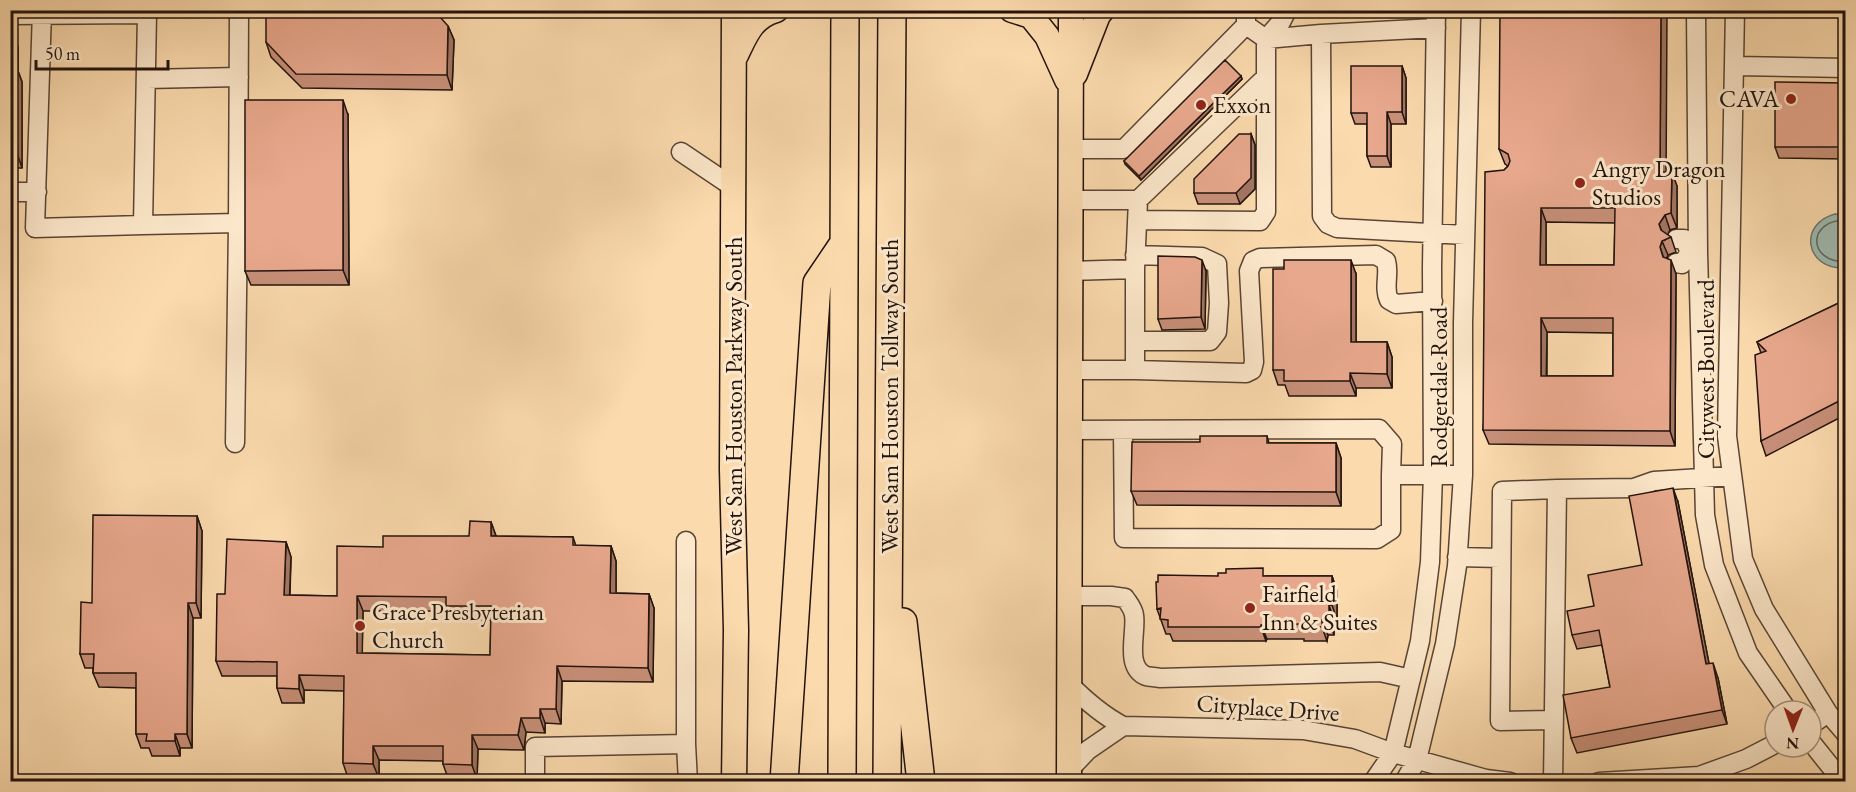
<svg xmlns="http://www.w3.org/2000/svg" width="1856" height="792" font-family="'EB Garamond',serif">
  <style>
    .water { fill: #9fbab0; stroke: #6d776f; stroke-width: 1.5 }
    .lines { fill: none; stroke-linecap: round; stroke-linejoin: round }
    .shore { stroke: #60665e; stroke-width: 1.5 }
    .minor-casing { stroke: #584535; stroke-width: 21 }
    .major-casing { stroke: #22130d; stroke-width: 27 }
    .highway-casing { stroke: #22130d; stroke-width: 30 }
    .minor { stroke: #fce7ca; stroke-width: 18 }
    .major { stroke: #fbdaad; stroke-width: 24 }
    .highway { stroke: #fbdaad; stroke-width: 27 }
    .wall { fill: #c89079; stroke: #22130d; stroke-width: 1.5; fill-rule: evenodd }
    .shaded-wall { fill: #a27663; stroke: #22130d; stroke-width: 1.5 }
    .building { fill: #e8a88d; stroke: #22130d; stroke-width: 1.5; fill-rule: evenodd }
    .poi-dot { fill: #8f2418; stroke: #fce7ca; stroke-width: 2 }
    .labels { text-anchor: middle; stroke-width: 6; stroke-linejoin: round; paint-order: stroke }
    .poi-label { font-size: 24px; fill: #22130d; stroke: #fce7ca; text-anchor: start }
    .street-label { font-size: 24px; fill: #22130d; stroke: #fce7ca }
  </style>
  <rect width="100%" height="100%" fill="#fbdaad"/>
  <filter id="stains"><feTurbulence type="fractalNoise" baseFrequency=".00333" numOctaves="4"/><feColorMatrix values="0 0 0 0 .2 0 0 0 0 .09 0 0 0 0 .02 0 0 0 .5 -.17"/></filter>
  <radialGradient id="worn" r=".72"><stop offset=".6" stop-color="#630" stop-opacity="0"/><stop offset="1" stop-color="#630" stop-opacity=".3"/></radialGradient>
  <path class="water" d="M1835,214L1845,215L1846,267L1844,268C1805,269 1798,224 1835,214Z"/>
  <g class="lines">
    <path class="shore" d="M1846,220C1807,220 1807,262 1846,262"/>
    <defs>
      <path id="minor" d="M42,10L35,228L143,225
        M1246,10V25L1266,39L1321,34
        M1696,10L1698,252L1705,515L1714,565L1748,653L1788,711
        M1735,10L1727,436L1743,559L1764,609L1828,713L1846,734
        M147,14L143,225L238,223L239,10
        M10,15L147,14V10
        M1436,28L1321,34L1322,216L1328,224L1337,228L1465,235
        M1735,66L1846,68
        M146,79L239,77
        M1070,149H1124L1246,25
        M681,152L733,187
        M10,192H37
        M1070,200H1138L1135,269L1070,271
        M1138,200L1266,77
        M1137,220L1260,221L1266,212V39L1281,22L1287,10
        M1676,239H1684L1690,252
        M1135,255L1202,257L1217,264L1219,303L1217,332L1210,341H1135
        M1676,263L1682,264L1690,252
        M1070,370H1135V269
        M1135,370L1246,373L1252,370L1254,362L1249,271L1253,261L1260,258L1376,255L1386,261C1390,274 1383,287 1389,300L1396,304L1433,301
        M1070,430L1379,429L1392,444L1391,475H1463
        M1123,430L1124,538L1377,539L1391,530V475
        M235,443L238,223
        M1457,557L1501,558
        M1070,596H1111L1125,598C1129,604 1133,608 1134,615C1137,632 1124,667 1146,676C1150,677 1156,677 1160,678L1380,672L1411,679
        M1069,684C1086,701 1102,715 1123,726L1303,730L1355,739L1393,753L1486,779L1510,782
        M1554,720L1500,721L1502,491L1557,489
        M1811,725L1828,713
        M1811,742L1843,782
        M686,744L688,782
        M1069,770L1088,750L1123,726
        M535,782V747L686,744V541
        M1373,782L1393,753L1420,641L1430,562L1433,474L1432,268L1436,10
        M1404,782L1417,760L1423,735L1445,644L1457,566L1463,475V323L1471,10
        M1553,782L1557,489L1634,488L1654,481L1732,476
        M1599,782L1699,776L1746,759L1775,744"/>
      <path id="major" d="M1012,10L1031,16L1047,36L1067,80
        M736,55C746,34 752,17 776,10
        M1075,74L1098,15L1102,10
        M734,782L736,630L732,469L734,10
        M1069,782L1071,10"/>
      <path id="highway" d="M903,622L921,782
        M784,782L817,283L844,243
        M842,782L845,10
        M887,782L892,10"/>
    </defs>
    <use href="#minor" class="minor-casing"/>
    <use href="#major" class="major-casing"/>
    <use href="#highway" class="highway-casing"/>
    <use href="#minor" class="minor"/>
    <use href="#major" class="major"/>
    <use href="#highway" class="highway"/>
  </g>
  <path class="wall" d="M448,26L454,40L452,90L302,88L271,57L266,42Z
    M10,32L18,47V71L22,82V168H10Z
    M1402,66L1406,78V124H1391V167H1371L1367,156V124H1355L1351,113Z
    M1241,76L1242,79L1141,180L1125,164L1124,161Z
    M1845,83V159L1779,158L1775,147Z
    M348,115L349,285H251L245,271Z
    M1251,134L1255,145V189L1240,204H1198L1194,193Z
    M1499,149L1666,172L1677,186V228L1670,230L1667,235L1671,237L1676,252L1668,255L1667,258L1676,274L1675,446L1489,444L1483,430L1504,170L1508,166L1505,164ZM1546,222L1615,223L1614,265H1546ZM1547,332L1613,333V376H1547Z
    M1206,271L1205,329L1162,330L1158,319Z
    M1356,274V342H1387L1392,357V388H1356V396H1289L1285,385H1278L1273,370Z
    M1845,300V415L1766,456L1761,441V353L1757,342Z
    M1267,436L1269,443H1336L1341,458V506L1137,505L1131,491L1200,442Z
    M1678,502L1709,664L1718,678L1727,724L1577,753L1571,738L1610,687L1602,645L1577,649L1572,635L1594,606L1642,565Z
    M197,516L202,531L201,618H193L192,748H180V756H152L149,748H141L136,734V688L99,687L93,673V668H85L80,654L92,603Z
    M491,522L496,536L573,537L576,546H611L616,561V593L649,594L654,608L653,682L562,681L561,724L545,723V733L526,732L524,750L478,749L477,779L448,778L443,764V761L379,760V778H348L343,763L344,691L304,690V703H282L277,688V676H222L216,661L225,594L286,542L291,557L290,595L337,596L469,536ZM363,611H448L451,620H491L490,655L362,653Z
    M1266,576H1332L1337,591V620H1334V635H1328L1327,641H1304V639H1267L1266,641H1173L1170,634H1166L1157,609Z"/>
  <path class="shaded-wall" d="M1661,10H1667L1666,186L1660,172Z
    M448,26L454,40L452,90L447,75Z
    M13,32L18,47V71L22,82V168L17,153L13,68Z
    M1402,66L1406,78V124L1402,112Z
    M1241,76L1242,79L1141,180L1139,176Z
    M343,100L348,115L349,285L343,270Z
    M1387,112L1391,124V167L1387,156Z
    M1251,134L1255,145V189L1240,204L1236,193Z
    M1672,172L1677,186V228L1671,213Z
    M1541,208L1546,222V279L1540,265Z
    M1665,215L1670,230L1665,240L1659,224Z
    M1662,241L1668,255L1665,262L1660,247Z
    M1202,260L1206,271L1205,329L1201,317Z
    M1351,260L1356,274V356L1351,342Z
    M1671,260L1676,274L1675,446L1670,431Z
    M1541,318L1547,332L1546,391L1541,376Z
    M1387,342L1392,357V388L1387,374Z
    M1350,373L1356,388V396L1350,381Z
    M1336,443L1341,458V506L1336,492Z
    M1673,488L1678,502L1712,679L1706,664Z
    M197,516L202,531L201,618L196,603Z
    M491,522L496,536H491Z
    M286,542L291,557L289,609L284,595Z
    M611,546L616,561V608L610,593Z
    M1332,576L1337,591V620L1332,605Z
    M649,594L654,608L653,682L648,668Z
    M357,596L363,611L362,668L357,653Z
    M188,603L193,618L192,748L187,734Z
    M1329,605L1334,620V635L1329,620Z
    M1322,620L1328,635L1327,641L1322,627Z
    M1261,625L1267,639L1266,641L1261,627Z
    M1713,663L1718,678L1727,724L1722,710Z
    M557,666L562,681L561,724L556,709Z
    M299,675L304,690V703L299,689Z
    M540,709L545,723V733L540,718Z
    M521,718L526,732L524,750L518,735Z
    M175,734L180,748V756L175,741Z
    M472,735L478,749L477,779L472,765Z
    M373,746L379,760V778L373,764Z"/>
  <path class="building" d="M266,10H434L448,26L447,75L296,74L266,42Z
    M1500,10H1661L1660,172H1672L1671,213L1665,215L1659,224L1661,230L1671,237L1662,241L1660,247L1663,257L1671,260L1670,431L1483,430L1485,172L1504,170L1508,166L1510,161L1508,154L1499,149ZM1541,208H1615L1614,265H1540ZM1541,318H1613V376H1541Z
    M10,32H13V68H17V153H10Z
    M1225,60L1241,76L1139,176L1124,161Z
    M1351,66H1402V112H1387V156H1367V113H1351Z
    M1775,82L1845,83V147H1775Z
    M245,100H343V270L245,271Z
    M1239,134H1251V178L1236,193H1194V179Z
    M1158,256L1195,257L1202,260L1201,317L1158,319Z
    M1284,260H1351V342H1387V374L1350,373V381H1284V370H1273V269H1284Z
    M1845,300V398L1761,441L1755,355L1766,351L1757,342Z
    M1200,436H1267V443H1336V492L1131,491L1132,442H1200Z
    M1673,488L1706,664L1713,663L1722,710L1571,738L1563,695L1610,687L1599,630L1572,635L1567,611L1594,606L1588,575L1642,565L1629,496Z
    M93,515L197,516L196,603H188L187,734H175V741H146L147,734H136V673H93L94,654H80L81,602L92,603Z
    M470,521L491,522V536L573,537V545L611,546L610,593L649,594L648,668L557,666L556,709H540V718H521L518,735H472V765L443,764V746H373V764L343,763L344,676L299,675V689L277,688V662L216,661L217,594H225L227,539L286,542L284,595L337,596V546L383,547V536H469ZM357,596L446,597V606H491L490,655L357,653Z
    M1263,568V576H1332V605H1329V620H1322V627L1299,626V624L1261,625V627H1168V620L1160,619L1161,608L1157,609L1156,582H1158V575L1218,576V573H1226V569Z"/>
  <g class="poi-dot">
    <circle cx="1791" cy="99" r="6"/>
    <circle cx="1201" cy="105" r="6"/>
    <circle cx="1580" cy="183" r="6"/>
    <circle cx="1250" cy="608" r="6"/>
    <circle cx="360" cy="626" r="6"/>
  </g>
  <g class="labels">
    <g class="poi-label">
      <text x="1779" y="107" text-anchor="end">CAVA</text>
      <text x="1213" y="113">Exxon</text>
      <text x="1592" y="177">Angry Dragon<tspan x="1592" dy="28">Studios</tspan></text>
      <text x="1262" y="602">Fairfield<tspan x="1262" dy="28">Inn &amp; Suites</tspan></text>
      <text x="372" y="620">Grace Presbyterian<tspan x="372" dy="28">Church</tspan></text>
    </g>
    <g class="street-label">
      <text transform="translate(1706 369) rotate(-90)" y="8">Citywest Boulevard</text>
      <text transform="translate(1439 387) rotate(-90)" y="8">Rodgerdale Road</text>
      <text transform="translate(734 396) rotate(-90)" y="8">West Sam Houston Parkway South</text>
      <text transform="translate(890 396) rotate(-90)" y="8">West Sam Houston Tollway South</text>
      <text transform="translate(1268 708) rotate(4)" y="8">Cityplace Drive</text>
    </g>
  </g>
  <rect width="1856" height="792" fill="none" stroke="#fbdaad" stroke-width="36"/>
  <rect x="12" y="12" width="1832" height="768" fill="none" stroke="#22130d" stroke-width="3"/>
  <rect x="18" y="18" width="1820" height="756" fill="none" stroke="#22130d" stroke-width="1.5"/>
  <g transform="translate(1793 729) rotate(181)"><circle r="28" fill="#fce7ca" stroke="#a5927e" stroke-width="1.5"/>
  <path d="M0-4.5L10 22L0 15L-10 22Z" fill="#8f2418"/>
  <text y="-9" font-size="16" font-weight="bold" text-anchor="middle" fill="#22130d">N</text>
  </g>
  <path d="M36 60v9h132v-9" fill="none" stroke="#22130d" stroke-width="3"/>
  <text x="45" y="60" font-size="18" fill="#22130d" stroke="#fce7ca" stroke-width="4.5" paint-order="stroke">50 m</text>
  <rect width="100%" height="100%" filter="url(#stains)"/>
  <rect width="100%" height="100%" fill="url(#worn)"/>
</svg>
